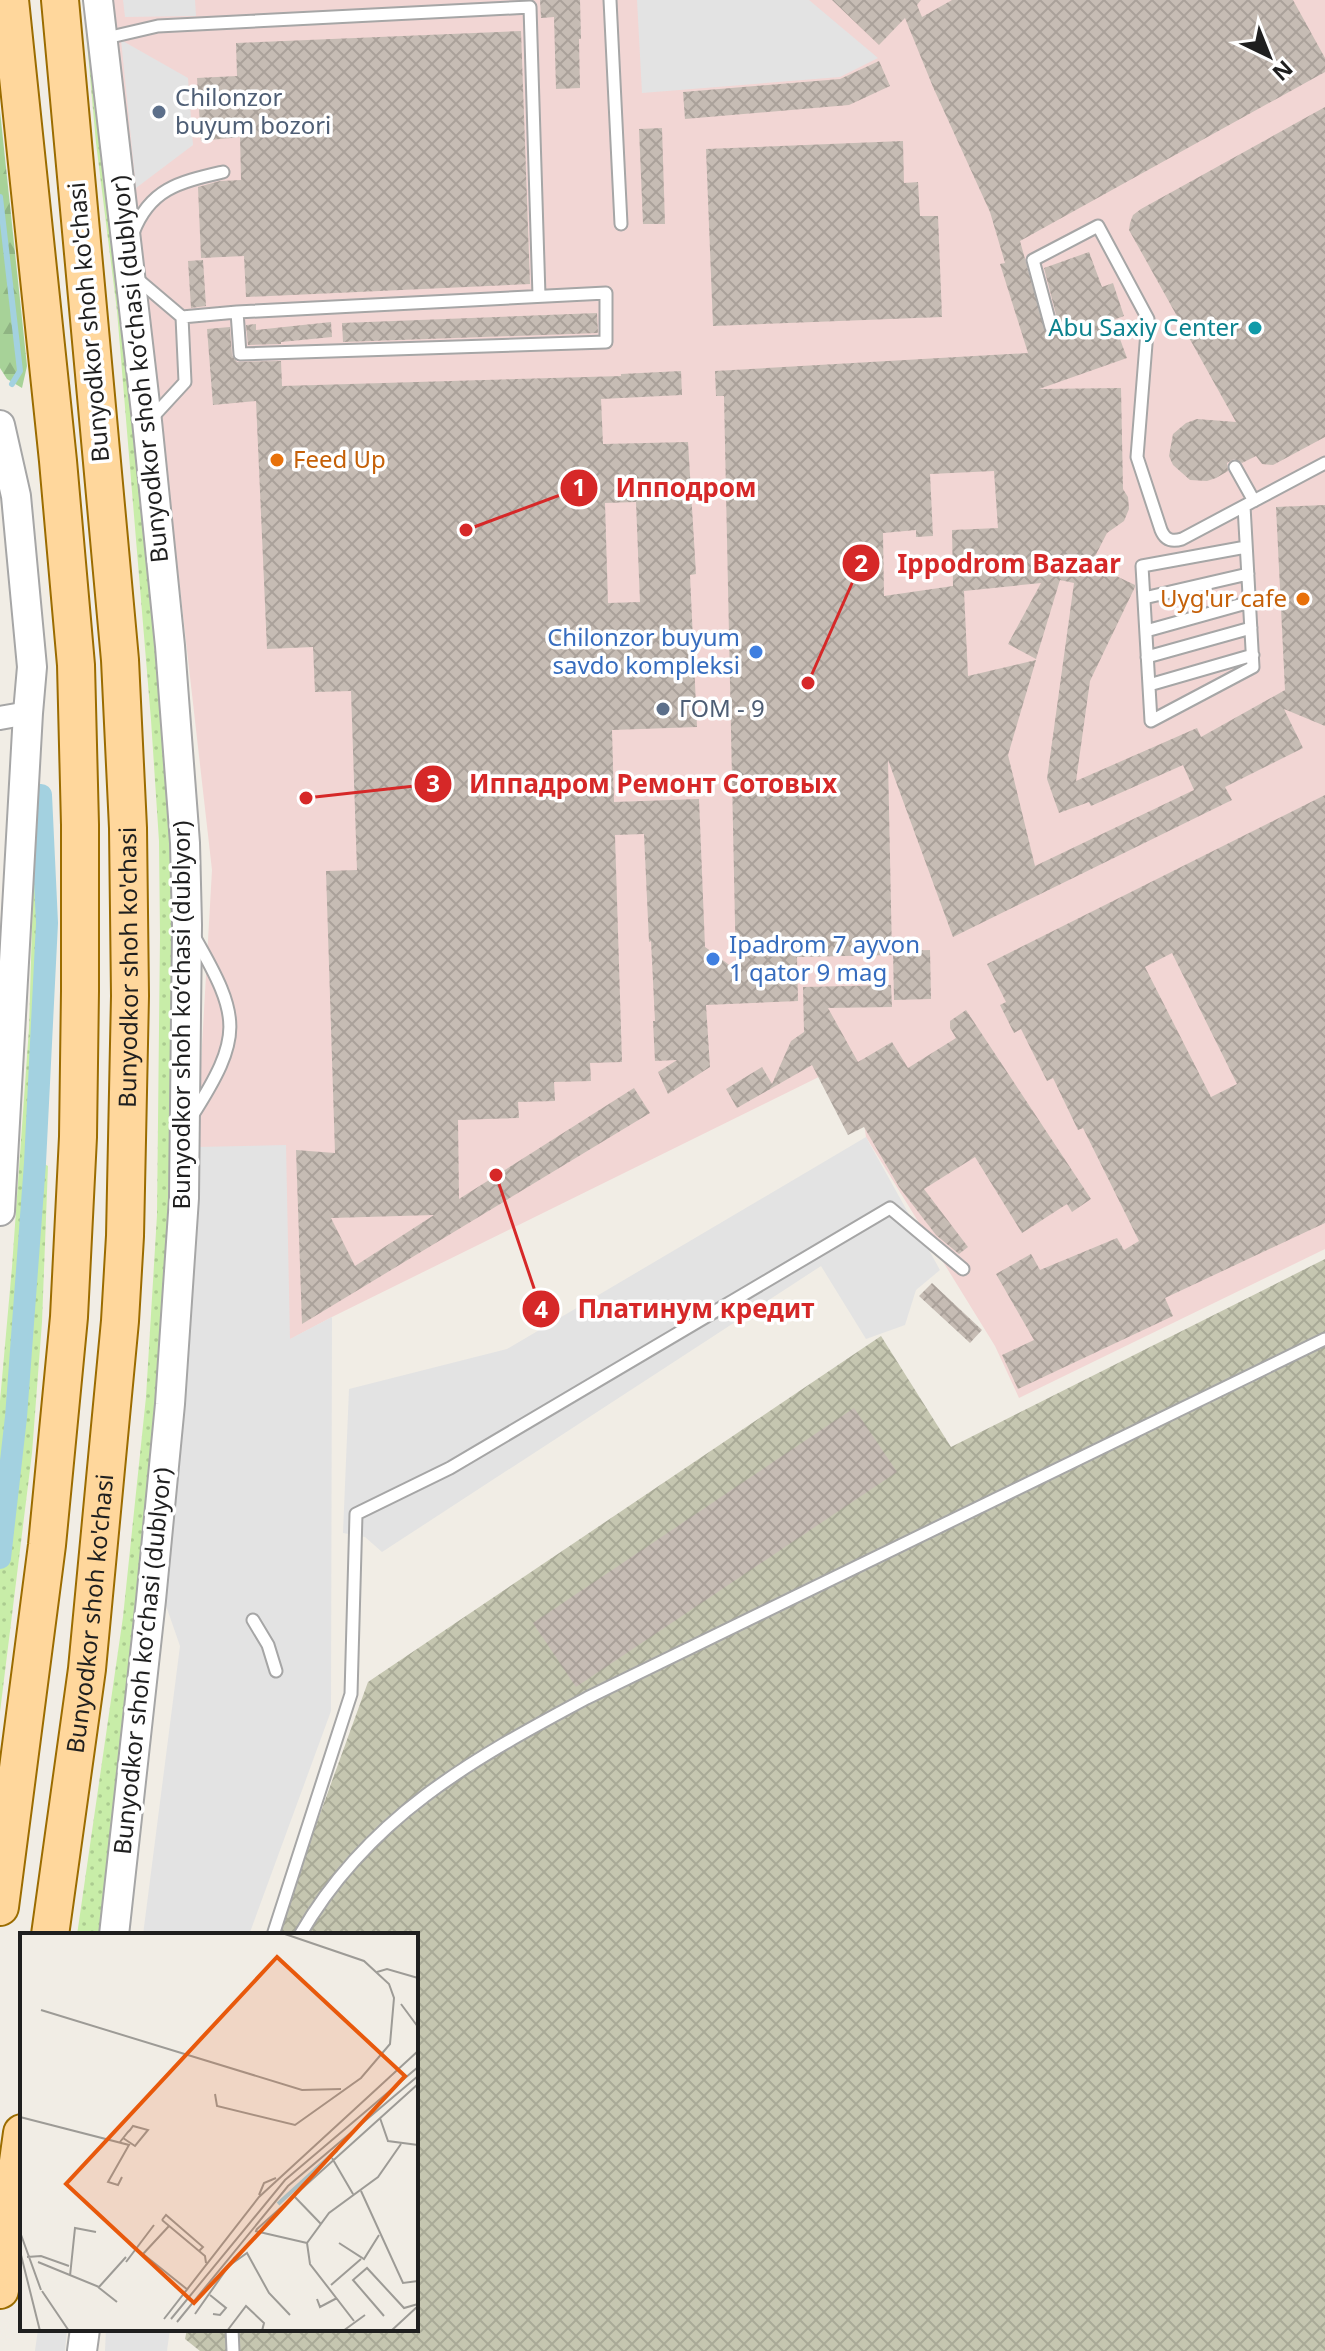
<svg xmlns="http://www.w3.org/2000/svg" width="1325" height="2351" font-family="'Noto Sans',sans-serif">
  <style>
    .commercial { fill: #f2d6d4 }
    .construction { fill: url(#construction-cross-hatch) }
    .grass { fill: url(#grass-dots) }
    .forest { fill: url(#forest-firs) }
    .parking { fill: #e3e3e3 }
    .lines { fill: none; stroke-linecap: round; stroke-linejoin: round }
    .stream { stroke: #a3d1e0; stroke-width: 6 }
    .canal { stroke: #a3d1e0; stroke-width: 22 }
    .building { fill: url(#building-cross-hatch); fill-rule: evenodd }
    .service-casing { stroke: #a6a6a6; stroke-width: 15 }
    .minor-casing { stroke: #a6a6a6; stroke-width: 26 }
    .tertiary-casing { stroke: #a6a6a6; stroke-width: 32 }
    .primary-casing { stroke: #9b6c00; stroke-width: 40 }
    .service { stroke: #fff; stroke-width: 11 }
    .minor { stroke: #fff; stroke-width: 22 }
    .tertiary { stroke: #fff; stroke-width: 28 }
    .primary { stroke: #ffd79c; stroke-width: 36 }
    .service-dot { fill: #5c6f8a; stroke: #fff; stroke-width: 3 }
    .culture-dot { fill: #0f9aa8; stroke: #fff; stroke-width: 3 }
    .food-dot { fill: #e8710a; stroke: #fff; stroke-width: 3 }
    .shop-dot { fill: #3f7fe0; stroke: #fff; stroke-width: 3 }
    .labels { text-anchor: middle; stroke-width: 7; stroke-linejoin: round; paint-order: stroke }
    .service-label { font-size: 24px; fill: #4e5e75; stroke: #fff; text-anchor: start }
    .street-label { font-size: 24px; fill: #1f1f1f; stroke: #fff }
    .culture-label { font-size: 24px; fill: #0d838f; stroke: #fff; text-anchor: end }
    .food-label { font-size: 24px; fill: #c56008; stroke: #fff; text-anchor: start }
    .shop-label { font-size: 24px; fill: #366cbe; stroke: #fff; text-anchor: end }
    .inset-river { fill: none; stroke: #a3d1e0; stroke-width: 4 }
    .inset-road { fill: none; stroke: #9d9b96; stroke-width: 2 }
    .view { fill: #e8590c; fill-opacity: 0.15; stroke: #e8590c; stroke-width: 4 }
    .inset-edge { fill: none; stroke: #1f1f1f; stroke-width: 4 }
    .leader { fill: none; stroke: #d62828; stroke-width: 3 }
    .callout-dot { fill: #d62828; stroke: #fff; stroke-width: 3 }
    .mark-label { font-size: 24px; text-anchor: middle; font-weight: bold; fill: #fff }
    .callout-label { font-size: 26px; text-anchor: middle; font-weight: bold; fill: #d62828; stroke: #fff; stroke-width: 7; stroke-linejoin: round; paint-order: stroke }
  </style>
  <defs>
    <pattern id="construction-cross-hatch" width="8" height="8" patternUnits="userSpaceOnUse" patternTransform="scale(2)"><rect width="8" height="8" fill="#c5c6b0"/><path d="M0 0l8 8M0 8l8-8" fill="none" stroke="#a9aa97"/></pattern>
    <pattern id="grass-dots" width="8" height="8" patternUnits="userSpaceOnUse" patternTransform="scale(2)"><rect width="8" height="8" fill="#c8eda8"/><path d="M2 2h.1M6 6h.1" fill="none" stroke="#abcb90" stroke-width="1.8" stroke-linecap="round"/></pattern>
    <pattern id="forest-firs" width="22" height="20" patternUnits="userSpaceOnUse" patternTransform="scale(2)"><rect width="22" height="20" fill="#a7d298"/><path d="M5 1l3.5 6h-7zM16 11l3.5 6h-7z" fill="#8fb483"/></pattern>
    <pattern id="building-cross-hatch" width="8" height="8" patternUnits="userSpaceOnUse" patternTransform="scale(2)"><rect width="8" height="8" fill="#c6bcb4"/><path d="M0 0l8 8M0 8l8-8" fill="none" stroke="#aaa19a"/></pattern>
  </defs>
  <rect width="100%" height="100%" fill="#f1ede5"/>
  <path class="commercial" d="M113,0H1325V1249L1019,1398L995,1346L866,1137L863,1116L839,1067L332,1317L182,1397L212,870Z"/>
  <path class="construction" d="M1325,1259V2351H200L185,2339L187,2329H416V1935H276L368,1682L881,1336L951,1447Z"/>
  <path class="grass" d="M84,10L90,14C106,165 122,316 138,467C152,592 166,718 170,844C175,1027 171,1212 158,1396C145,1576 117,1755 99,1935H77L123,1617L146,1397L157,1215L160,936L159,841L151,720L117,311L96,143Z
    M39,822L42,915L33,1158L48,1166L42,1322L32,1453L0,1712V1401L12,1267L29,1028L35,826Z"/>
  <path class="forest" d="M0,111L27,366L22,388L7,379L0,368Z"/>
  <path class="parking" d="M123,0H195L196,16L125,17Z
    M637,0H809L878,58L840,77L642,93Z
    M121,40L188,78L193,145L136,188Z
    M866,1137L940,1270L916,1290L905,1325L866,1339L821,1266L382,1552L365,1537L343,1533L349,1389L507,1349Z
    M286,1145L290,1339L332,1317L331,1711L249,1935H143L180,1646L163,1597L196,1147Z
    M38,2329H67L65,2351H35Z
    M106,2329H170L167,2351H105Z"/>
  <g class="lines">
    <path class="stream" d="M0,197L20,371L12,384"/>
    <path class="canal" d="M0,1558L16,1417L35,1163L47,923L41,795"/>
  </g>
  <path class="building" d="M540,0H580L581,39H579L580,88L556,89L554,17L541,18Z
    M832,0H921L917,5L922,17L952,0H1293L1325,58V72L1020,241L1046,334L1052,335L1056,333L1059,326L1044,268L1089,252L1102,287L1113,283L1124,316L1113,320L1127,358L1039,389L1121,388L1123,489L1128,497L1129,509L1124,521L1107,533L1091,564L1135,585V587L1090,681L1076,781L1197,728L1201,737L1285,690L1276,507L1325,505V726L1284,709L1303,748L1225,787L1232,800L953,937L888,760L892,955L797,957L798,1001L706,1005L710,1067L668,1094L658,1072L677,1060L655,1061L653,1021H655L651,941L649,942L644,834L615,835L622,1062L590,1063L591,1081L554,1082L555,1101L518,1102L519,1118L458,1120L459,1199L634,1088L650,1113L302,1324L296,1150L335,1153L326,871L357,870L351,691L315,692L313,647L267,649L256,401L213,405L207,329L230,327L232,355L237,362L281,361L282,386L621,376V374L681,371L682,395L601,399L603,444L688,442L696,574L690,575L697,727L612,730L614,802L699,799L705,947L736,970L724,396H716L715,371L1028,353L1000,264L1005,263L990,212L933,87L905,18L879,45ZM994,471L998,528L952,530L953,586L884,596L883,533L916,530V537L933,536L930,474ZM636,502L640,602L608,603L605,503ZM1060,580L1074,583L1047,779L1059,813L1089,802L1091,806L1183,765L1194,790L1035,866L1008,755L1036,660L968,676L964,591L1041,583L1008,644L1036,659ZM434,1215L355,1266L331,1218Z
    M521,31L530,284L246,297L244,256L201,258L198,187L220,181L241,180L240,137L201,141L197,78L237,76L236,43Z
    M879,61L890,86L849,105L685,119L683,92L840,79Z
    M1325,107V437L1273,465L1262,464L1256,456L1242,463L1234,459L1227,463L1228,471L1216,478L1207,481L1190,480L1173,465L1169,456L1173,434L1186,423L1197,419L1236,422L1129,230L1130,223L1133,215L1141,209Z
    M662,128L665,224H643L639,129Z
    M903,141L904,183L918,182L920,216H938L942,317L713,326L706,149Z
    M203,260L206,306L191,308L188,261Z
    M597,313L598,333L343,342L342,323Z
    M331,322L332,337L281,342V344L248,345L246,325L256,324V330Z
    M1325,795V1223L1165,1298L1173,1316L1018,1389L1002,1355L1034,1340L996,1274L1031,1254L1040,1270L1117,1238L1124,1250L1139,1241L1083,1128L1078,1130L1053,1078L1047,1081L1021,1029L1014,1033L1000,1005L1006,1002L987,964ZM1172,953L1237,1084L1211,1097L1145,967Z
    M930,950L931,999L894,1000L893,951Z
    M891,985L892,1007L828,1008L858,1062L892,1042L908,1068L956,1038L950,1028V1021L966,1010L1091,1199L1072,1212L1067,1204L1022,1233L975,1157L924,1189L968,1247L959,1254L936,1235L899,1187L864,1127L848,1135L812,1065L737,1108L726,1089L762,1067L772,1084L791,1041L804,1032L803,987Z
    M932,1283L982,1330L970,1343L919,1296Z
    M854,1408L897,1472L576,1687L533,1623Z"/>
  <g class="lines">
    <defs>
      <path id="service" d="M610,0L621,224
        M102,39L158,26L530,7L539,296
        M133,233C150,188 180,182 223,172
        M136,278L182,317L237,312L606,293V342L240,354L237,312
        M1051,327L1033,260L1098,226L1148,319L1137,457L1161,530C1165,540 1172,542 1182,539L1325,463
        M150,420L185,382L182,317
        M1235,467L1254,501
        M1244,506C1247,560 1250,614 1253,667L1151,721L1142,566L1246,547
        M1144,598L1248,574
        M1146,631L1250,602
        M1147,657L1251,628
        M1149,685L1253,655
        M192,1116C243,1036 241,1018 195,938
        M253,1620L268,1645L276,1671
        M273,1935L351,1694L356,1514L450,1468L890,1208L963,1269
        M300,1935C368,1817 471,1760 587,1698L1325,1339
        M232,2329L233,2351"/>
      <path id="minor" d="M0,718L28,713"/>
      <path id="tertiary" d="M98,0L147,421L170,646L185,843L187,925L184,1198L170,1404L151,1600L114,1935
        M0,425L16,496L32,667L28,713L0,1211
        M82,2351L85,2329"/>
      <g id="primary">
        <path d="M0,1907L47,1545L69,1317L78,1137L80,991V825L76,665L58,461L10,0"/>
        <path id="s1" d="M50,1935L87,1669L120,1321L125,1236L130,996L128,828L120,660L60,0"/>
        <path d="M0,2290L22,2133"/>
      </g>
    </defs>
    <use href="#service" class="service-casing"/>
    <use href="#minor" class="minor-casing"/>
    <use href="#tertiary" class="tertiary-casing"/>
    <use href="#primary" class="primary-casing"/>
    <use href="#service" class="service"/>
    <use href="#minor" class="minor"/>
    <use href="#tertiary" class="tertiary"/>
    <use href="#primary" class="primary"/>
  </g>
  <g class="service-dot">
    <circle cx="159" cy="112" r="8"/>
    <circle cx="663" cy="709" r="8"/>
  </g>
  <circle class="culture-dot" cx="1255" cy="328" r="8"/>
  <g class="food-dot">
    <circle cx="277" cy="460" r="8"/>
    <circle cx="1303" cy="599" r="8"/>
  </g>
  <g class="shop-dot">
    <circle cx="756" cy="652" r="8"/>
    <circle cx="713" cy="959" r="8"/>
  </g>
  <g class="labels">
    <g class="service-label">
      <text x="175" y="106">Chilonzor<tspan x="175" dy="28">buyum bozori</tspan></text>
      <text x="679" y="717">ГОМ - 9</text>
    </g>
    <g class="street-label">
      <text transform="translate(89 322) rotate(-95)" y="8">Bunyodkor shoh ko'chasi</text>
      <text transform="translate(140 369) rotate(-96)" y="8">Bunyodkor shoh koʻchasi (dublyor)</text>
      <text dy="8" stroke="none"><textPath href="#s1" startOffset="972">Bunyodkor shoh ko'chasi</textPath></text>
      <text transform="translate(182 1015) rotate(-90)" y="8">Bunyodkor shoh koʻchasi (dublyor)</text>
      <text dy="8" stroke="none"><textPath href="#s1" startOffset="324">Bunyodkor shoh ko'chasi</textPath></text>
      <text transform="translate(143 1661) rotate(-84)" y="8">Bunyodkor shoh koʻchasi (dublyor)</text>
    </g>
    <g class="culture-label">
      <text x="1239" y="336">Abu Saxiy Center</text>
    </g>
    <g class="food-label">
      <text x="293" y="468">Feed Up</text>
      <text x="1287" y="607" text-anchor="end">Uyg'ur cafe</text>
    </g>
    <g class="shop-label">
      <text x="740" y="646">Chilonzor buyum<tspan x="740" dy="28">savdo kompleksi</tspan></text>
      <text x="729" y="953" text-anchor="start">Ipadrom 7 ayvon<tspan x="729" dy="28">1 qator 9 mag</tspan></text>
    </g>
  </g>
  <g transform="translate(20 1933)">
    <rect width="398" height="398" fill="#f1ede5"/>
    <path class="inset-river" d="M258,271L317,217"/>
    <path class="inset-road" d="M357,39L367,36L398,45M381,71L398,94M21,77L282,157L321,156M195,161L197,173L275,192L341,145L370,111L374,65L369,51L344,28L262,0M0,184L109,212L88,249L98,252L102,244M360,185L368,208L398,212M100,209L108,199L110,197L113,193L128,197L115,213L103,205M312,225L333,261M341,258L383,350L398,348M239,262L244,250L256,245M273,262L301,291M142,287L185,323L186,330M142,287L146,282L183,314L179,318M149,293L123,321L168,357M236,297L398,151M235,298L287,310M0,299L21,357M319,310L344,326L359,302M0,318L20,398M7,324L21,323L49,333M18,329L79,354L106,324M106,329L134,292M210,332L227,320L249,360L270,382M50,343L55,295L76,299M311,352L341,326M78,354L97,369M22,358L49,398M190,362L206,375L200,382L193,381M297,366L300,374L317,365M175,381L215,324M364,383L333,347L347,335L384,375L398,371M144,386L239,264L398,118M151,386L265,247L398,134M334,388L290,331L287,310L309,280L358,244L381,211M157,389L268,253L398,143M207,398L226,373L244,390L242,398M323,398L345,382M371,398L398,373"/>
    <path class="view" d="M257,24L385,143L174,370L46,251Z"/>
    <rect width="398" height="398" class="inset-edge"/>
  </g>
  <path class="leader" d="M466 530L579 488M808 683L861 563M306 798L433 784M496 1175L541 1309"/>
  <g class="callout-dot">
    <circle cx="466" cy="530" r="8"/>
    <circle cx="808" cy="683" r="8"/>
    <circle cx="306" cy="798" r="8"/>
    <circle cx="496" cy="1175" r="8"/>
    <circle cx="579" cy="488" r="20"/>
    <circle cx="861" cy="563" r="20"/>
    <circle cx="433" cy="784" r="20"/>
    <circle cx="541" cy="1309" r="20"/>
  </g>
  <g class="mark-label">
    <text x="579" y="496">1</text>
    <text x="861" y="572">2</text>
    <text x="433" y="792">3</text>
    <text x="541" y="1318">4</text>
  </g>
  <g class="callout-label">
    <text x="686" y="497">Ипподром</text>
    <text x="1009" y="573">Ippodrom Bazaar</text>
    <text x="653" y="793">Иппадром Ремонт Сотовых</text>
    <text x="696" y="1318">Платинум кредит</text>
  </g>
  <g transform="translate(1269 56) rotate(137)" stroke="#ffffff" stroke-width="6" paint-order="stroke">
  <path d="M0-6L14 30L0 20L-14 30Z" fill="#1f1f1f"/>
  <text y="-12" font-size="22" font-weight="bold" text-anchor="middle" fill="#1f1f1f">N</text>
  </g>
</svg>
